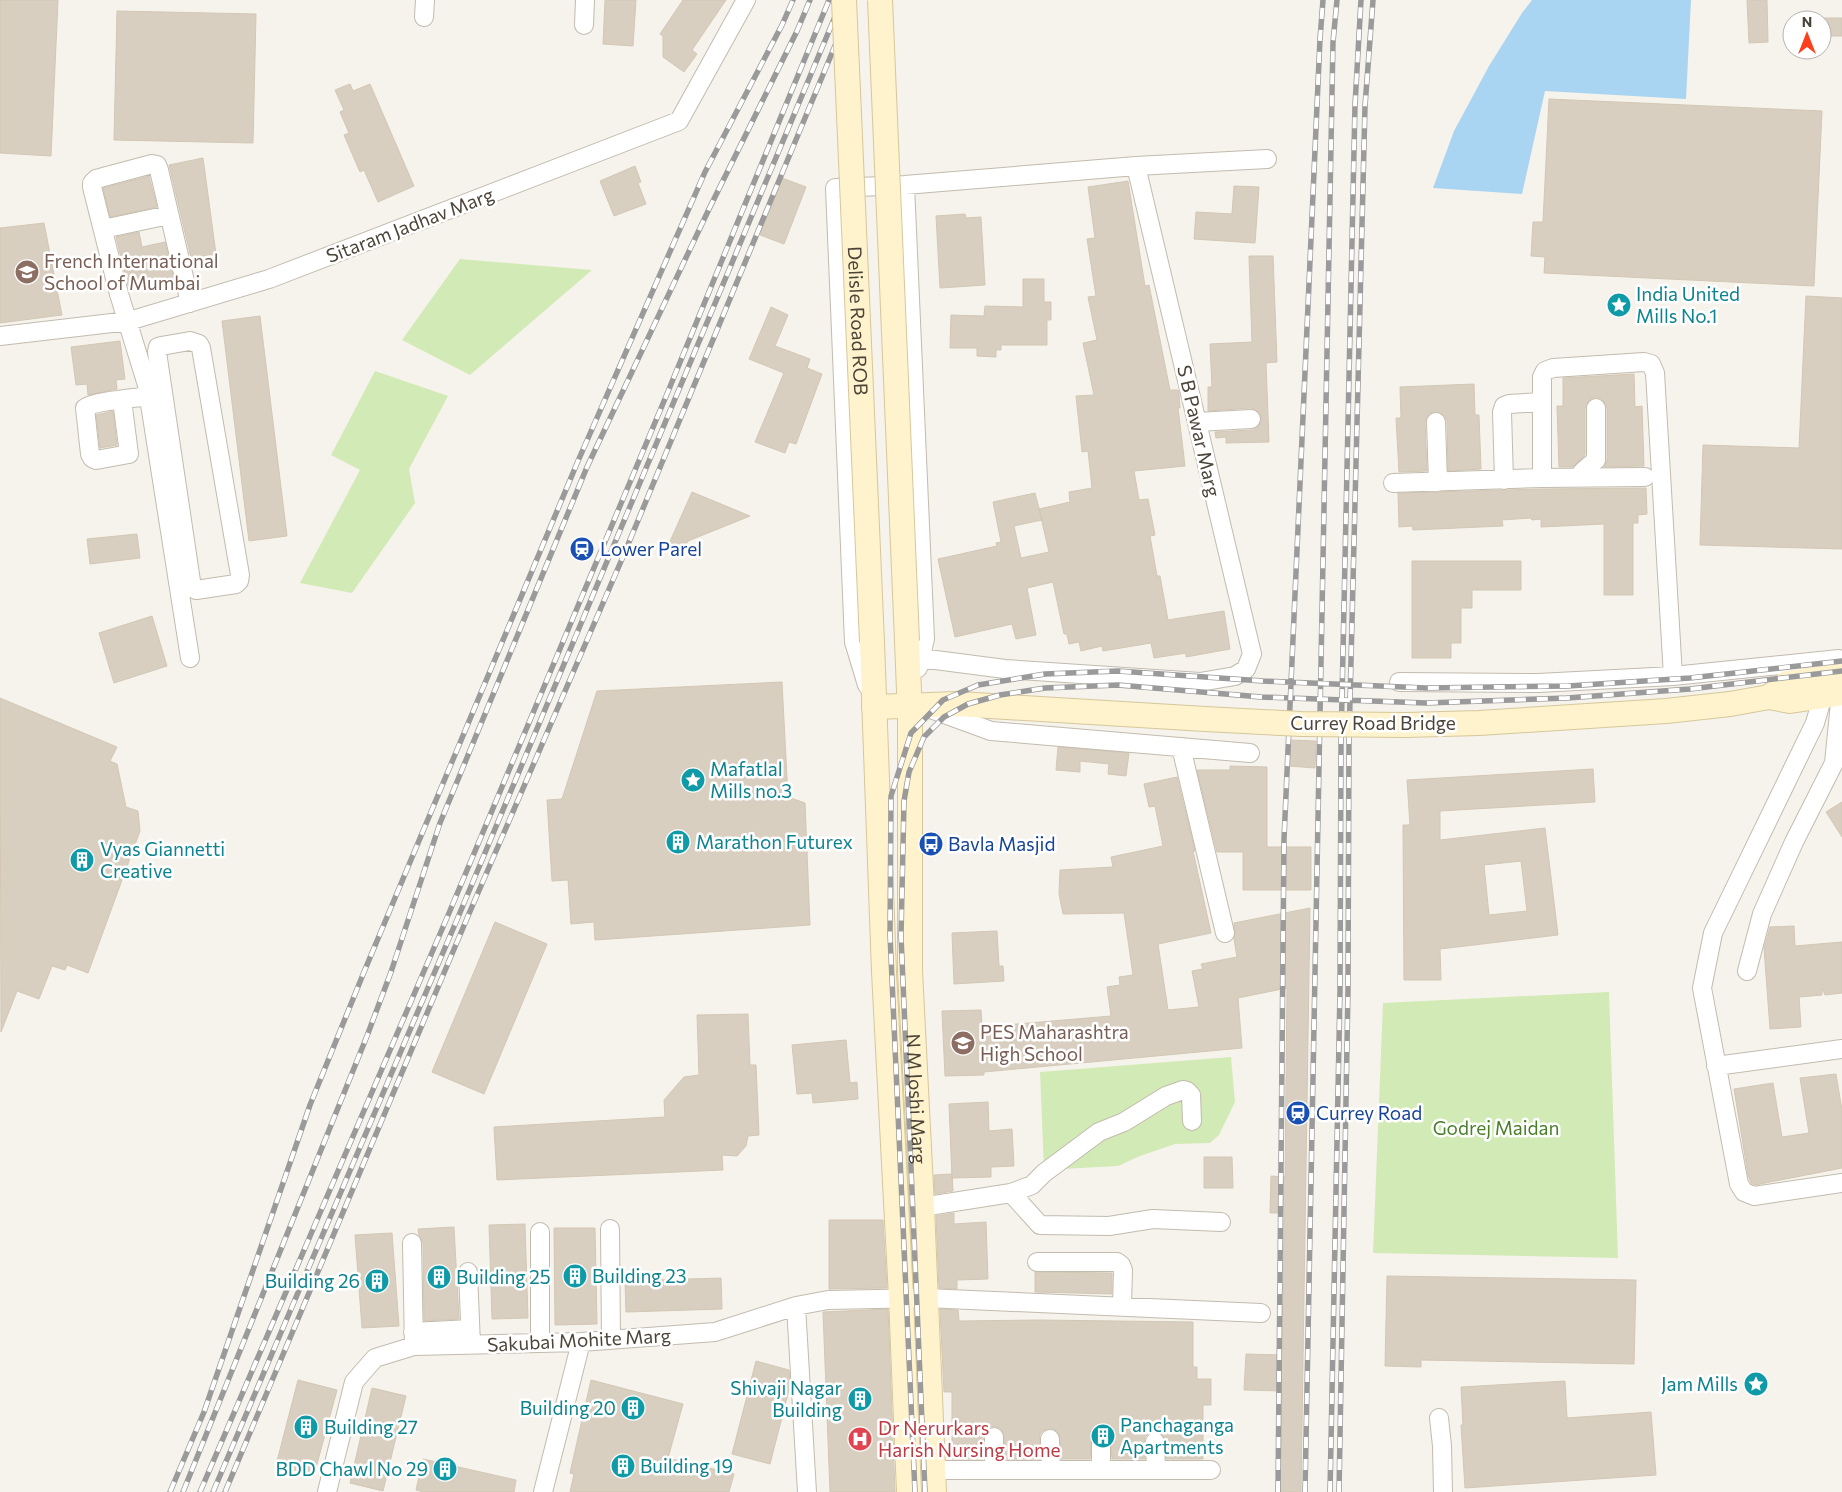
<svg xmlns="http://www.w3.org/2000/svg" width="1842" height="1492" font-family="Commissioner,sans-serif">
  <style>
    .green { fill: #d2eab5 }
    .water { fill: #a9d4f2 }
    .building { fill: #d8cfc1; stroke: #d3c7b4; fill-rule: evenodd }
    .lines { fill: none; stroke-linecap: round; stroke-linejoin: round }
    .street-casing { stroke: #c2bbae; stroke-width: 20 }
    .secondary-casing { stroke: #d6c79b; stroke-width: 26 }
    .street { stroke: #fff; stroke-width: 18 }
    .secondary { stroke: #fff3cd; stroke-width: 24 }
    .rail-casing { stroke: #9a9a9a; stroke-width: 5.5 }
    .rail { stroke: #fff; stroke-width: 4; stroke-dasharray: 11; stroke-linecap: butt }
    .secondary-bridge-casing { stroke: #d6c79b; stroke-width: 26; stroke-linecap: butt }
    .secondary-bridge { stroke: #fff3cd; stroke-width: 24 }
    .labels { text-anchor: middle; stroke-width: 5; stroke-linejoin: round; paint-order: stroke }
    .street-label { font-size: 19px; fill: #4b4439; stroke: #fff }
    .education-label { font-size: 19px; fill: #785e54; stroke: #fff; text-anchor: start }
    .culture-label { font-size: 19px; fill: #0d838f; stroke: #fff; text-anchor: start }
    .transit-label { font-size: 19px; fill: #164399; stroke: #fff; text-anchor: start }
    .park-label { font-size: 19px; fill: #4a7f2a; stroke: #fff }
    .health-label { font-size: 19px; fill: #be3a42; stroke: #fff; text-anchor: start }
  </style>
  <rect width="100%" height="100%" fill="#f6f3ec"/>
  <path class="green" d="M460,259L592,270L470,375L402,340Z
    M375,371L448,396L409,469L415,503L352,593L300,583L360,470L331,455Z
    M1609,992L1618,1258L1373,1253L1383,1003Z
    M1231,1057L1235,1102L1219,1135L1210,1143L1175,1144L1140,1156L1118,1166L1044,1170L1040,1072Z"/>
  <path class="water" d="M1532,0H1691L1686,99L1545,91L1522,194L1433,188L1454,131L1489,66L1522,13Z"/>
  <path class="building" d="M0,0H58L51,156L0,153Z
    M605,0H636L633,46L603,44Z
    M683,0H726L692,50L697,54L684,72L663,57V36L660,34Z
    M1747,0H1767L1768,42L1749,43Z
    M117,11L256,14L253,143L114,140Z
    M1822,18H1842V36H1822Z
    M350,84L353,91L370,84L414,186L378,202L364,170L360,172L344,135L349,133L340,112L344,110L335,90Z
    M1549,99L1822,111L1814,286L1544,273L1545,257L1531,256L1533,222H1543Z
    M203,158L216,254L191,258L169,165Z
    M635,166L641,182L638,183L646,204L614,216L600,181Z
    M149,176L157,207L110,217L103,188Z
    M782,178L806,187L784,244L760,235Z
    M1128,181L1145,286L1149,285L1170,390H1178L1179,393L1180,408H1178L1185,466L1134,471L1139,500L1148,499L1155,535L1150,536L1157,576H1160L1168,620L1224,611L1230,649L1186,657V653L1154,658L1151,643L1103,651L1102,646L1081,651L1079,642L1069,644L1067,634H1064L1053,582L1027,588L1036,635L1016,639L1012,624L955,637L938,559L997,546L996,543L1001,542L993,502L1035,493L1042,520L1014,526L1021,558L1049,552L1039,509L1070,502L1069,492L1092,488L1088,451L1082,452L1076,396L1094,395L1083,343L1097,340L1088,297L1096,296L1087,239L1095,238L1088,187Z
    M1234,186L1259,187L1255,243L1194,239L1196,212L1232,214Z
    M965,214L966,218L981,217L985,285L940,288L936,216Z
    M44,223L62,315L0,323V228Z
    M139,232L142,247L165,242L174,280L129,289L116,237Z
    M1249,256H1273L1277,362L1266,363L1269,442L1226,443V437L1216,438L1215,432L1252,430L1257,428L1262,419L1260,413L1251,408L1208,411V387H1212L1210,344L1252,342Z
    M1023,279H1044V302H1051V320H1047V345H1001V350H996V357L977,356V348H950L951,315L984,316L985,306L1023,307Z
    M1806,296L1842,298V549L1700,545L1703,445L1799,448Z
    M771,307L788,315L775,346L810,359L807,368L822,374L796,444L789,442L785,453L755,442L784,373L749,359Z
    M260,316L287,536L249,541L222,321Z
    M120,341L125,379L116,380L117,389L88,395L87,384L76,385L71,347Z
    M1634,374L1635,407L1642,406L1644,466L1604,467L1607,460V408L1602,399L1596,397L1590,399L1585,408V455L1573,467H1559L1557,406H1563V378Z
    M1474,384L1475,415H1479L1481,469L1448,471L1447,421L1445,416L1436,411L1430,413L1425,422L1427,471L1399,472L1396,418H1401L1400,387Z
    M113,411L117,445L100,448L96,415Z
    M1646,488L1647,514L1638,515V523H1633V595H1604V524L1541,527V519L1532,520L1531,518L1502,520L1503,526L1413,530L1412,526L1399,527L1398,493L1542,489Z
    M692,492L750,516L688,541L683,552L668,546Z
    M137,534L140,558L90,564L87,539Z
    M1412,561H1521V590H1472V608H1461V643H1451V658H1412Z
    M152,616L167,666L114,683L99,633Z
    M782,682L788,797L805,803L810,925L595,940L594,922L571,924L568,880L552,881L547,800L562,799L597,691Z
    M0,698L117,747L110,761L117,764L126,807L138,811L140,831L88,973L67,965L65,970L52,966L39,999L17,991L1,1032Z
    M1290,740L1316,741L1315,768L1289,766Z
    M1058,747L1129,753L1126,776L1108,774L1109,764L1080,761V772L1056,770Z
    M1230,766L1267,767V847H1311V890H1243V852H1217L1197,770H1230Z
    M1593,769L1595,802L1440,811V840L1545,828L1558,935L1440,949L1441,980H1404L1403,825H1410L1407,780ZM1521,861L1527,911L1489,915L1484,865Z
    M1177,777L1195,851H1193L1211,933L1158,944L1168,1010L1199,1007L1192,971L1203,969L1201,964L1237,957L1234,939L1235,931L1234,923L1310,908L1301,1492H1280L1282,1391L1244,1390L1246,1354L1282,1355L1284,1213H1270L1271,1176L1285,1177L1287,988L1238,998L1242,1048L984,1072V1075L945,1076L942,1011L981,1010L982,1027L1111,1016L1107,987L1120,985L1119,977L1133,975L1124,913L1063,914L1059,894L1060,870L1113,867L1111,857L1163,846L1155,806L1149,807L1144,784Z
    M1842,802V837L1826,812Z
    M495,922L547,944L484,1094L432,1072Z
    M1794,926L1795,946L1842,942V993L1825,995L1822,988V995L1799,997L1801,1027L1770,1029L1764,948L1770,927Z
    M997,931L999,966H1003L1004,981L954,984L952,933Z
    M748,1014L750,1065H756L759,1135L748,1136L746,1146L737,1156L722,1155L723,1170L497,1180L494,1127L665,1117L664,1100L684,1077L699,1075L697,1015Z
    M846,1040L850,1083L857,1082L858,1099L813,1103L812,1093L797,1094L792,1045Z
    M1836,1074L1842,1110V1168L1755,1185L1751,1183L1748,1175L1734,1089L1773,1083L1782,1137L1809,1133L1800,1078Z
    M988,1102L989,1131L1012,1129L1014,1166L991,1167V1177L952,1178L949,1104Z
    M1204,1157H1232L1233,1188H1204Z
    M952,1174L953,1191L935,1194L934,1175Z
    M954,1213V1224L986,1222L988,1279L957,1280V1289L939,1288L936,1216Z
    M829,1220H883L887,1288L829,1289Z
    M525,1224L528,1318L492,1319L489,1225Z
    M454,1227L459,1319L424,1321L423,1243L419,1235L418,1229Z
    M554,1228H595L597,1324L555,1325Z
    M392,1233L399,1326L362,1328L355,1235Z
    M1035,1272L1112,1273V1294L1035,1292Z
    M1387,1276L1636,1280L1634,1364L1421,1360V1367L1385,1366Z
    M721,1278L722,1309L626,1312L625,1281Z
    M888,1309L895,1492H830L823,1312Z
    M940,1309L958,1310L959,1321L1039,1320L1193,1322V1367H1197V1379H1211V1405H1203V1459H1166L1164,1437L1160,1433L1155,1431L1149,1433L1145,1437V1459H1112L1110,1435L1107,1431L1101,1429L1096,1431L1092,1435L1090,1459H1061L1059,1434L1055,1430L1050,1428L1044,1430L1040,1434V1459H1005L1003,1432L1000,1428L994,1426L989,1428L985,1432L983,1459H952V1392H944Z
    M756,1361L789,1370L790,1386L770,1464L732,1454Z
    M298,1380L337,1390L314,1475L276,1465Z
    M591,1380L683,1404L668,1458L734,1474L729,1492H570L574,1474L570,1473Z
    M1565,1381L1567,1418L1651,1412L1656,1475L1465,1488L1461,1425H1463L1461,1387Z
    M372,1388L406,1396L383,1491L350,1483Z
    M423,1459L516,1480L514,1492H424L416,1490Z"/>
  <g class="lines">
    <defs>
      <path id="street" d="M424,17L425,0
        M584,25L585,0
        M1136,166L1267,159
        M905,185L925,639L918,668
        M103,229L169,215
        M190,303L159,170L157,165L152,164L96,179L92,183V187L119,294L147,385L190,658
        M0,336L129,321L269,279L679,121L746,0
        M122,400L129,454L96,460L92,458L90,454L85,408C93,401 136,398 149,396
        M1197,422L1251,419
        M1436,422L1438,482
        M1579,477L1583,471L1596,460V408
        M1542,478L1645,477
        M1504,480L1502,412L1504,406L1509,404L1542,402
        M1393,483L1542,478V377L1545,371L1553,368L1644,362L1651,364L1655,373L1673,676
        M178,582L191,581L192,587L196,590L236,584L239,581L240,575L201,348L199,344L190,341L161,346L158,347L157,352L191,581
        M1399,682L1538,683L1673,676L1839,659L1842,660
        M867,685L854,642L835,188L905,185L1136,166L1252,654L1246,669L1235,676L1200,682L1005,669L920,658
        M1823,695L1815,723L1713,933L1702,988L1739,1184L1744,1192L1754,1196L1842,1183
        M928,708L991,731L1250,753
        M1181,747L1225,933
        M1747,971L1762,914L1794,842L1834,763L1841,693
        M1716,1066L1842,1049
        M1011,1193L1040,1225L1109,1226L1153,1219L1221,1222
        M922,1207L1011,1193L1032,1185L1044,1173L1099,1132L1124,1122L1166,1096L1183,1090L1187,1091L1191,1095L1192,1121
        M610,1229L611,1340
        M540,1232V1343
        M412,1243L414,1346
        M1037,1262H1117L1121,1265L1123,1270L1122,1306
        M468,1272L471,1345
        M796,1306L807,1492
        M413,1332L470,1329
        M1439,1418L1442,1446L1443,1492
        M1050,1439L1051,1470
        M1101,1440V1470
        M1155,1442L1156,1470
        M933,1470H1211
        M994,1470V1437
        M327,1492L354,1382L375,1358L414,1346L581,1342L715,1332L796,1306L828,1300L926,1298L1261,1313
        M543,1492L581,1342"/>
      <g id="secondary">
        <path id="s1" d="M907,641L910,716V971L922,1207L934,1492"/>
        <path d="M872,642L884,972L901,1297L909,1492"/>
        <path d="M1769,697L1787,683L1842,674"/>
        <path d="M874,707L958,704L1205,719"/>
        <path d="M1406,725L1479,723L1666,711L1730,704L1769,697L1790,701L1842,693"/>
      </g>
    </defs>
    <use href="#street" class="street-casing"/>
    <use href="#secondary" class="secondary-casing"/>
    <use href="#street" class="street"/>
    <use href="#secondary" class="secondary"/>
    <defs>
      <path id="rail" d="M170,1492L204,1412L310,1105L364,972L578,461L705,172L782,25L793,0
        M183,1492L367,1036L391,972L440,823L587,467L709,209L797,31L810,0
        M200,1492L449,913L667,394L829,0
        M213,1492L459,915L842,0
        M225,1492L468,916L622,559L854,0
        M915,1492L890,935L891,796L911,733L943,700L978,685L1045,674L1118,671L1263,681L1426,688L1568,686L1690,678L1842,661
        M925,1492L901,936L904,801L909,772L924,737L944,717L968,704L1000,695L1045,688L1118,685L1261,697L1426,703L1567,698L1690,689L1842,671
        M1278,1492L1284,839L1320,39L1323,0
        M1305,1492L1333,42L1337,0
        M1330,1492L1340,991L1341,742L1355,105L1361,0
        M1339,1492L1348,989L1349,741L1365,106L1373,0"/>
    </defs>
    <use href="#rail" class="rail-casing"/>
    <use href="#rail" class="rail"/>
    <defs>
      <g id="secondary-bridge">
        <path id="s2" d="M844,0L872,642"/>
        <path d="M880,0L907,641"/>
        <path d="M1205,719L1301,724L1406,725"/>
      </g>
    </defs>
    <use href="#secondary-bridge" class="secondary-bridge-casing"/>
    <use href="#secondary-bridge" class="secondary-bridge"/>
  </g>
  <defs>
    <symbol id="school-disc" viewBox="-11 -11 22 22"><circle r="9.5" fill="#8d6e63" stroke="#fff"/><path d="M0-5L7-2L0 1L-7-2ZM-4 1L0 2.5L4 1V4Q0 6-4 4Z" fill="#fff"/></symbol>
    <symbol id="sight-disc" viewBox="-11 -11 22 22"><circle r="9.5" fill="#0f9aa8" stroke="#fff"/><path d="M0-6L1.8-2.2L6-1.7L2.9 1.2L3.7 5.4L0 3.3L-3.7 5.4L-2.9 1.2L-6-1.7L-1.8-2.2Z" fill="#fff"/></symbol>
    <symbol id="station-disc" viewBox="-11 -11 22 22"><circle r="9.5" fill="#1a4fb4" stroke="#fff"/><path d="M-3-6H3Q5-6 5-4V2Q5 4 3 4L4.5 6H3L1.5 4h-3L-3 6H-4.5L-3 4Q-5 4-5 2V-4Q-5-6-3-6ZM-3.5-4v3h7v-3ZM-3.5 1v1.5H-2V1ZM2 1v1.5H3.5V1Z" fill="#fff"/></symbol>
    <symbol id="building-disc" viewBox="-11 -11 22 22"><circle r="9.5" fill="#0f9aa8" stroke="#fff"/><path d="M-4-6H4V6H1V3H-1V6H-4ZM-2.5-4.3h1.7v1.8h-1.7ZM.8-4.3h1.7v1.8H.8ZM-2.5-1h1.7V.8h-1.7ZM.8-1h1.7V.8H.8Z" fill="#fff"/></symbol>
    <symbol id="bus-disc" viewBox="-11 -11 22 22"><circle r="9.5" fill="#1a4fb4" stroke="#fff"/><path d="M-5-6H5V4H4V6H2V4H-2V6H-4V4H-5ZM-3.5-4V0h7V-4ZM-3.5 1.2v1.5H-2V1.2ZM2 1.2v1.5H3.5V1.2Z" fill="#fff"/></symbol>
    <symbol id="hospital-disc" viewBox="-11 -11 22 22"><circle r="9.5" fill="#e0444e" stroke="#fff"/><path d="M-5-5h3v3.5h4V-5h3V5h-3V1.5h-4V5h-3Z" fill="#fff"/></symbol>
  </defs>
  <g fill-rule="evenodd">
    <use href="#school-disc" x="13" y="258" width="28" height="28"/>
    <use href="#sight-disc" x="1605" y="291" width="28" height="28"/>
    <use href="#station-disc" x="568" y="535" width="28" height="28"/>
    <use href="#sight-disc" x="679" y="766" width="28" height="28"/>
    <use href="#building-disc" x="664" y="828" width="28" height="28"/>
    <use href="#bus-disc" x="917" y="830" width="28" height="28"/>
    <use href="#building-disc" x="68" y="846" width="28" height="28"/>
    <use href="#school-disc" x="949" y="1029" width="28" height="28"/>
    <use href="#station-disc" x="1284" y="1099" width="28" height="28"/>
    <use href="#building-disc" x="561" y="1262" width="28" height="28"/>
    <use href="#building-disc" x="425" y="1263" width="28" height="28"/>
    <use href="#building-disc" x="363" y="1267" width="28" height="28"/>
    <use href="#sight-disc" x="1742" y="1370" width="28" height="28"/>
    <use href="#building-disc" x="846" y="1385" width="28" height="28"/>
    <use href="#building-disc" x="619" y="1394" width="28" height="28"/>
    <use href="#building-disc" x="292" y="1413" width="28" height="28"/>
    <use href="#building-disc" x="1089" y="1422" width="28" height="28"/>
    <use href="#hospital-disc" x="846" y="1425" width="28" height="28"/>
    <use href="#building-disc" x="609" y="1452" width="28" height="28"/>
    <use href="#building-disc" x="431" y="1455" width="28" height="28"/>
  </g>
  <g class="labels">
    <g class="street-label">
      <text transform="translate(410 225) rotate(-21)" y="7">Sitaram Jadhav Marg</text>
      <text dy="7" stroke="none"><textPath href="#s2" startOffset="321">Delisle Road ROB</textPath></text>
      <text transform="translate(1199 431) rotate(77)" y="7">S B Pawar Marg</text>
      <text x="1373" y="730">Currey Road Bridge</text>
      <text dy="7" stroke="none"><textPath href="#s1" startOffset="458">N M Joshi Marg</textPath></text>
      <text transform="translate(579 1340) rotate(-3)" y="7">Sakubai Mohite Marg</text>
    </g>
    <g class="education-label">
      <text x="44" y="268">French International<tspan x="44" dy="22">School of Mumbai</tspan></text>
      <text x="980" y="1039">PES Maharashtra<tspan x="980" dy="22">High School</tspan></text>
    </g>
    <g class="culture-label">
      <text x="1636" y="301">India United<tspan x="1636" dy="22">Mills No.1</tspan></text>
      <text x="710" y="776">Mafatlal<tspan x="710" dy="22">Mills no.3</tspan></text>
      <text x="696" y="849">Marathon Futurex</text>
      <text x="100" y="856">Vyas Giannetti<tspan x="100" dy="22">Creative</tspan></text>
      <text x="592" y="1283">Building 23</text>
      <text x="456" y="1284">Building 25</text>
      <text x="360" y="1288" text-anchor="end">Building 26</text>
      <text x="1738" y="1391" text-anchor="end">Jam Mills</text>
      <text x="842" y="1395" text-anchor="end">Shivaji Nagar<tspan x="842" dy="22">Building</tspan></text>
      <text x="616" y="1415" text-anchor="end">Building 20</text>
      <text x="1120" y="1432">Panchaganga<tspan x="1120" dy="22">Apartments</tspan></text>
      <text x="324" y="1434">Building 27</text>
      <text x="640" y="1473">Building 19</text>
      <text x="428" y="1476" text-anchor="end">BDD Chawl No 29</text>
    </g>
    <g class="transit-label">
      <text x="600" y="556">Lower Parel</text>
      <text x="948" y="851">Bavla Masjid</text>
      <text x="1316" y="1120">Currey Road</text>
    </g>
    <g class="park-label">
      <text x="1496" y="1135">Godrej Maidan</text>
    </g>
    <g class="health-label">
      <text x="878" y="1435">Dr Nerurkars<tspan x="878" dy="22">Harish Nursing Home</tspan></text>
    </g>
  </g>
  <g transform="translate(1807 35)"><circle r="24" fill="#ffffff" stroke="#b7b4b0"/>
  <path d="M0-4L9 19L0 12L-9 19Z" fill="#fc3f1d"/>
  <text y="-8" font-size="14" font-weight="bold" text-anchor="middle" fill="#4b4439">N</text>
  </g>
</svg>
